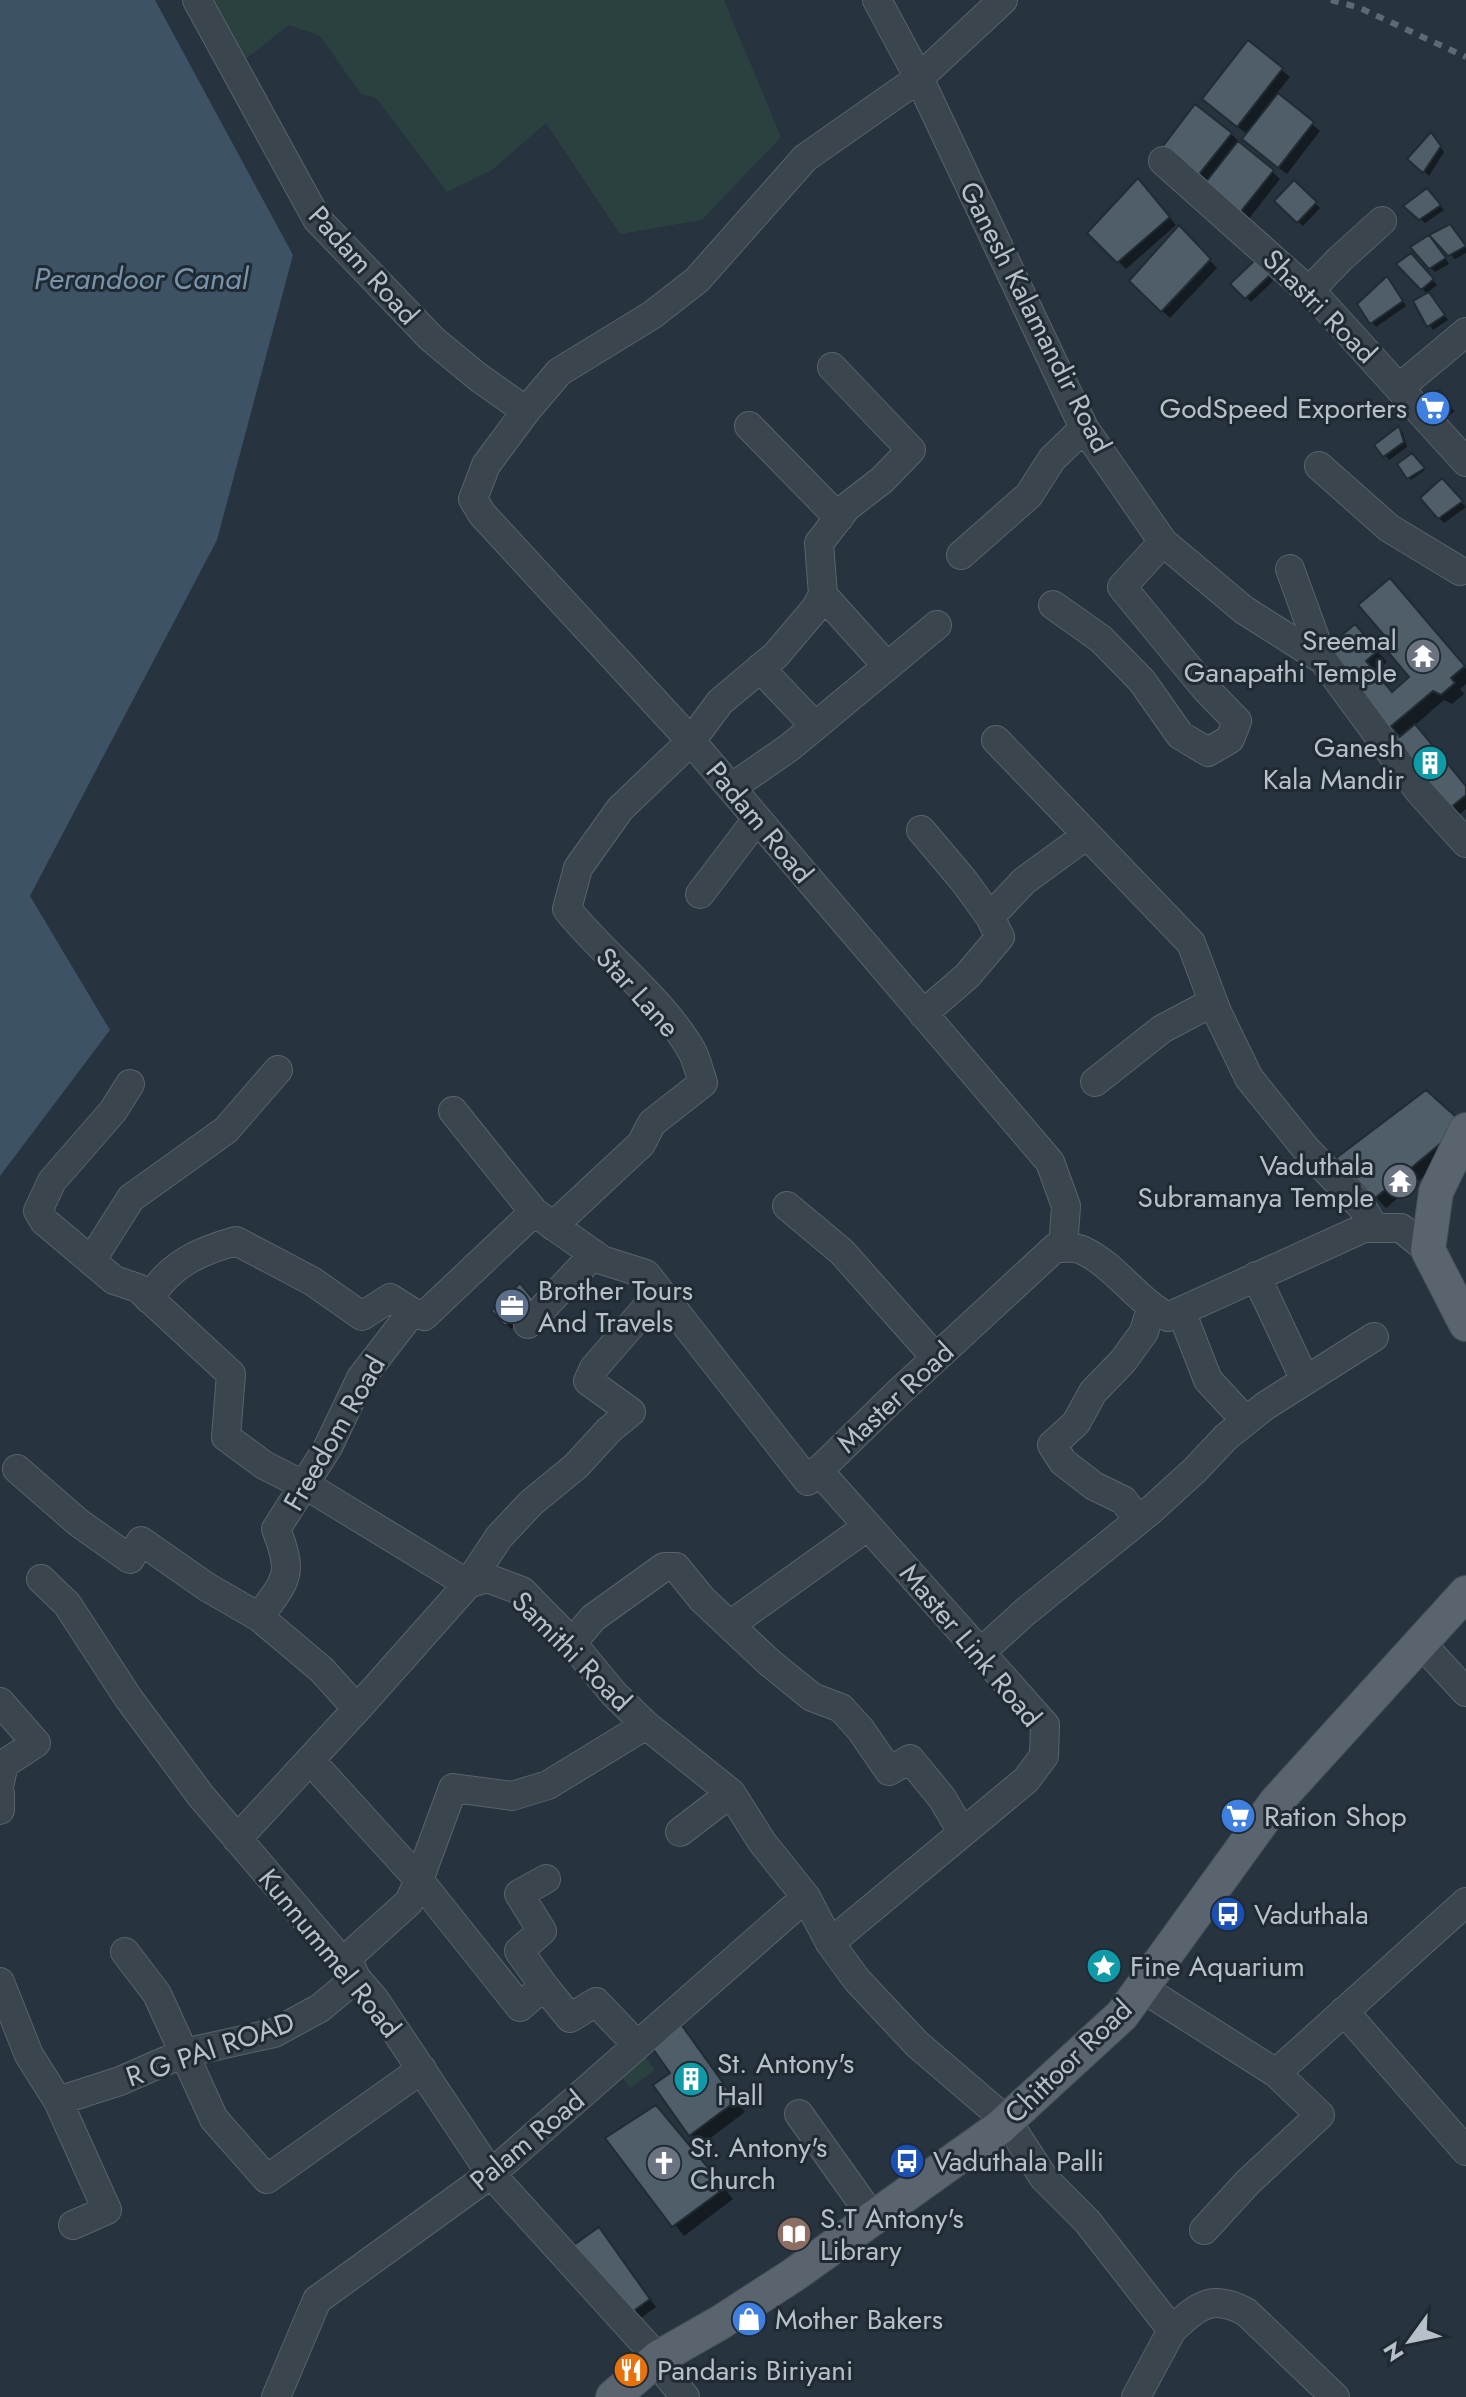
<svg xmlns="http://www.w3.org/2000/svg" width="1466" height="2397" font-family="Jost,sans-serif">
  <style>
    .green { fill: #2a4140 }
    .water { fill: #3d5365 }
    .shadow { fill: #0007 }
    .building { fill: #505e69; stroke: #212c35; stroke-width: 2 }
    .lines { fill: none; stroke-linecap: round; stroke-linejoin: round }
    .minor-casing { stroke: #58636c; stroke-width: 30 }
    .major-casing { stroke: #444e57; stroke-width: 36 }
    .minor { stroke: #3b454e; stroke-width: 28 }
    .major { stroke: #59646e; stroke-width: 34 }
    .rail { stroke: #5d6975; stroke-width: 6; stroke-dasharray: 8 8; stroke-linecap: butt }
    .labels { text-anchor: middle; stroke-width: 6; stroke-linejoin: round; paint-order: stroke }
    .street-label { font-size: 28px; fill: #b7c0c9; stroke: #1f2a33 }
    .poi-label { font-size: 28px; fill: #b7c0c9; stroke: #1f2a33; text-anchor: start }
    .water-label { font-size: 30px; font-style: italic; fill: #7994aa; stroke: #1f2a33 }
  </style>
  <rect width="100%" height="100%" fill="#27333e"/>
  <path class="green" d="M203,0H724L781,137L702,220L620,234L546,123L492,170L447,192L376,98L361,94L320,36L289,25L235,67Z
    M641,2052L655,2070L630,2088L617,2070Z"/>
  <path class="water" d="M0,0H155L293,255L217,540L30,896L110,1030L0,1176Z"/>
  <path class="shadow" d="M1249,43L1290,77L1276,94L1320,131L1287,174L1252,147L1248,135L1212,106Z
    M1231,134L1280,179L1247,221L1170,157Z
    M1435,139L1444,152L1429,176L1414,163Z
    M1294,183L1320,208L1303,226L1277,201Z
    M1145,188L1176,225L1126,269L1090,233Z
    M1431,195L1444,210L1425,223L1406,206Z
    M1450,227L1466,247V253L1455,259L1436,240L1434,241L1449,264L1435,272L1413,248Z
    M1179,228L1217,268L1170,318L1131,281Z
    M1416,260L1437,285L1427,293L1448,320L1433,330L1415,302L1428,295L1399,265Z
    M1255,263L1273,281L1251,302L1233,284Z
    M1391,283L1406,306L1376,327L1372,322Z
    M1439,392L1443,396L1441,406L1451,408L1455,411L1433,429L1416,411Z
    M1398,428L1403,433L1407,447L1389,460L1385,455Z
    M1412,456L1425,470L1411,480L1399,464Z
    M1442,481L1466,507L1444,523L1439,518Z
    M1400,591L1466,669V684L1460,689L1464,694L1452,704L1444,700L1414,726L1466,787V809L1459,815L1402,738L1326,651L1365,637L1387,662L1375,672L1393,694L1412,677L1392,641Z
    M1426,1092L1466,1141L1386,1208L1339,1159Z
    M538,1306L511,1329L494,1311Z
    M678,2023L688,2033L745,2112L701,2145L691,2134L673,2073Z
    M666,2118L733,2199L684,2236L608,2139Z
    M599,2230L656,2307L634,2323Z"/>
  <path class="building" d="M1248,40L1283,68L1237,127L1202,99Z
    M1278,93L1314,122L1278,168L1242,139Z
    M1195,104L1232,133L1196,178L1160,150Z
    M1431,132L1441,146L1423,173L1407,159Z
    M1238,141L1274,170L1238,215L1202,187Z
    M1138,178L1170,217L1117,263L1087,233Z
    M1294,180L1317,202L1297,223L1274,201Z
    M1427,188L1441,205L1419,220L1403,206Z
    M1450,224L1466,246L1448,256L1429,235Z
    M1179,225L1211,259L1161,312L1129,281Z
    M1429,235L1446,258L1429,269L1410,247Z
    M1411,253L1434,279L1421,290L1396,264Z
    M1255,260L1270,275L1245,299L1230,284Z
    M1387,276L1403,301L1370,324L1357,304Z
    M1429,292L1445,315L1427,327L1413,301Z
    M1440,389L1437,404L1452,406L1427,426L1413,411Z
    M1399,426L1404,442L1383,457L1374,445Z
    M1412,453L1425,468L1407,479L1397,464Z
    M1442,478L1463,501L1438,519L1420,498Z
    M1390,578L1465,666L1451,678L1455,683L1441,695L1433,691L1389,728L1323,651L1355,624L1378,651L1366,661L1392,692L1409,677L1383,646L1389,641L1358,605Z
    M1415,724L1466,786V795L1450,808L1395,741Z
    M1426,1090L1464,1124L1374,1199L1336,1158Z
    M520,1283L534,1300L505,1326L491,1311Z
    M678,2020L736,2101L689,2136L653,2085L670,2073L648,2042Z
    M656,2105L725,2188L672,2227L605,2138Z
    M599,2227L650,2299L625,2317L571,2247Z"/>
  <g class="lines">
    <defs>
      <path id="minor" d="M197,0L317,219L432,339L478,377L526,411
        M877,0L919,78L1084,428L1123,484L1163,542L1244,610L1323,660L1419,791L1466,843
        M1003,0L919,78L805,158L697,280L652,315L559,372L526,411L486,465L473,499L482,514L691,741L1050,1162L1066,1206L1063,1248
        M1163,161L1320,301L1466,462
        M1309,291L1340,259L1382,221
        M1399,388L1466,332
        M749,426L839,518
        M1319,466L1389,528L1460,571
        M961,555L1029,495L1052,459L1084,428
        M1290,569L1323,660
        M823,595L887,666
        M1053,605L1101,639L1142,681L1180,735L1208,752L1230,739L1237,721L1205,688L1122,587L1163,542
        M760,668L815,726
        M996,740L1191,943L1217,1012L1249,1078L1306,1149L1361,1206L1375,1228
        M731,788L790,747L937,625
        M921,830L964,881L990,917
        M700,894L757,819
        M923,1014L967,976L1000,937L990,917L1024,881L1087,835
        M1095,1082L1162,1029L1213,1002
        M130,1084L113,1111L52,1181L38,1211L44,1221L114,1280L138,1288L231,1374L226,1437L264,1465L317,1492L468,1584L499,1537L531,1503L576,1466L609,1430L631,1412L588,1381L594,1368L660,1292
        M453,1111L534,1212L602,1260L646,1274L808,1481L898,1393L1056,1247C1064,1248 1075,1247 1082,1250C1115,1265 1136,1300 1168,1317L1364,1228H1401L1428,1250
        M787,1206L842,1252L936,1358
        M553,1226L641,1144L652,1123L703,1083C700,1073 697,1062 693,1053C664,1000 605,957 567,909L578,868L620,809L691,741L720,702L776,655L815,609L823,595L819,543L847,507L882,480L911,450L832,367
        M91,1261L131,1198L226,1130L278,1070
        M1256,1276L1305,1380
        M149,1299C169,1265 199,1251 236,1241L312,1281L362,1316L390,1298L412,1312
        M1181,1311L1208,1380L1246,1421
        M528,1324L594,1254
        M17,1469L79,1523L130,1559L141,1541L207,1587L259,1617L322,1670L357,1709L468,1584L487,1578L522,1591L567,1637L614,1694L646,1725L731,1793L762,1842L806,1897L830,1943L857,1980L917,2044L1007,2121L1044,2178L1087,2221L1172,2330C1198,2306 1211,2293 1246,2312L1335,2397
        M818,1470L1045,1725L1044,1756L1026,1780L830,1943
        M1139,1520L1123,1500L1094,1486L1063,1462L1052,1445L1076,1423L1093,1392L1123,1361L1144,1332L1151,1308
        M41,1579L67,1604L129,1699L201,1796L375,2000L491,2174L658,2358
        M259,1617C287,1579 294,1575 276,1529L328,1447L361,1378L412,1312L424,1316L534,1212
        M730,1625L868,1526
        M572,1643L593,1618L664,1567H676L702,1599L770,1663L812,1697L841,1708L861,1730L889,1771L910,1759L942,1798L962,1832
        M1421,1643L1466,1692
        M981,1652L1025,1612L1150,1511L1195,1470L1226,1437L1265,1406L1374,1337
        M0,1702L36,1743L4,1764L0,1782
        M0,1793V1810
        M680,1832L731,1793
        M237,1839L357,1709
        M125,1952L157,1994L214,2119L267,2179L422,2069
        M0,1982L29,2055L58,2101L120,2081L184,2053L274,2033L320,2008L356,1978L347,1958L409,1902L419,1880L310,1760
        M544,1986L519,1951L542,1931L519,1894L546,1879
        M1142,1988L1276,2073L1466,1902
        M1344,2011L1466,2151
        M637,2045L596,2002L570,2018L544,1986L520,2007L419,1880L453,1788L512,1796L548,1785L646,1725
        M58,2101L107,2210L73,2225
        M799,2114L873,2218
        M1204,2230L1248,2182L1320,2115L1276,2073
        M655,2360L685,2397
        M276,2397L317,2300L491,2174L806,1897
        M1136,2397L1172,2330"/>
      <path id="major" d="M1466,1130L1436,1192L1428,1250L1466,1324
        M613,2397L658,2358L721,2322L795,2274L999,2128L1122,2015L1276,1802L1466,1593"/>
    </defs>
    <use href="#minor" class="minor-casing"/>
    <use href="#major" class="major-casing"/>
    <use href="#minor" class="minor"/>
    <use href="#major" class="major"/>
    <path class="rail" d="M1331,0L1360,8L1466,57"/>
  </g>
  <defs>
    <symbol id="supermarket-disc" viewBox="-11 -11 22 22"><circle r="9.5" fill="#3f7fe0" stroke="#1f2a33"/><path d="M-6-5.5h2.5l.6 2H6L4.5 2H-2.5L-4.4-4H-6ZM-1.5 3.2a1.3 1.3 0 1 0 .1 0ZM3 3.2a1.3 1.3 0 1 0 .1 0Z" fill="#fff"/></symbol>
    <symbol id="temple-disc" viewBox="-11 -11 22 22"><circle r="9.5" fill="#6b7280" stroke="#1f2a33"/><path d="M0-6L5-2H3V0L6.5 2.5H4V6H1.5V3h-3V6H-4V2.5H-6.5L-3 0V-2H-5Z" fill="#fff"/></symbol>
    <symbol id="building-disc" viewBox="-11 -11 22 22"><circle r="9.5" fill="#0f9aa8" stroke="#1f2a33"/><path d="M-4-6H4V6H1V3H-1V6H-4ZM-2.5-4.3h1.7v1.8h-1.7ZM.8-4.3h1.7v1.8H.8ZM-2.5-1h1.7V.8h-1.7ZM.8-1h1.7V.8H.8Z" fill="#fff"/></symbol>
    <symbol id="office-disc" viewBox="-11 -11 22 22"><circle r="9.5" fill="#5c6f8a" stroke="#1f2a33"/><path d="M-6-3h4V-5.5h4V-3h4V5H-6ZM-1-4.5V-3h2v-1.5ZM-6 0V1H6V0Z" fill="#fff"/></symbol>
    <symbol id="bus-disc" viewBox="-11 -11 22 22"><circle r="9.5" fill="#1a4fb4" stroke="#1f2a33"/><path d="M-5-6H5V4H4V6H2V4H-2V6H-4V4H-5ZM-3.5-4V0h7V-4ZM-3.5 1.2v1.5H-2V1.2ZM2 1.2v1.5H3.5V1.2Z" fill="#fff"/></symbol>
    <symbol id="sight-disc" viewBox="-11 -11 22 22"><circle r="9.5" fill="#0f9aa8" stroke="#1f2a33"/><path d="M0-6L1.8-2.2L6-1.7L2.9 1.2L3.7 5.4L0 3.3L-3.7 5.4L-2.9 1.2L-6-1.7L-1.8-2.2Z" fill="#fff"/></symbol>
    <symbol id="church-disc" viewBox="-11 -11 22 22"><circle r="9.5" fill="#6b7280" stroke="#1f2a33"/><path d="M-1.2-6h2.4v3.5h3.3v2.4h-3.3V6h-2.4V-.1h-3.3v-2.4h3.3Z" fill="#fff"/></symbol>
    <symbol id="library-disc" viewBox="-11 -11 22 22"><circle r="9.5" fill="#8d6e63" stroke="#1f2a33"/><path d="M-6-4Q-3-5.5-.7-3.5V5Q-3 3-6 4ZM6-4Q3-5.5 .7-3.5V5Q3 3 6 4Z" fill="#fff"/></symbol>
    <symbol id="shop-disc" viewBox="-11 -11 22 22"><circle r="9.5" fill="#3f7fe0" stroke="#1f2a33"/><path d="M-5-2.5h2.3a2.7 3.5 0 0 1 5.4 0H5L5.5 6h-11ZM-1.5-2.5h3a1.5 2.3 0 0 0-3 0Z" fill="#fff"/></symbol>
    <symbol id="restaurant-disc" viewBox="-11 -11 22 22"><circle r="9.5" fill="#e8710a" stroke="#1f2a33"/><path d="M-5-6h1v4h1v-4h1v4h1v-4h1v5L-1.5 .5V6h-2V.5L-5-1ZM5-6V6H3V1.5H1.5Q1.5-4 5-6Z" fill="#fff"/></symbol>
  </defs>
  <g fill-rule="evenodd">
    <use href="#supermarket-disc" x="1413" y="388" width="40" height="40"/>
    <use href="#temple-disc" x="1403" y="636" width="40" height="40"/>
    <use href="#building-disc" x="1410" y="743" width="40" height="40"/>
    <use href="#temple-disc" x="1380" y="1161" width="40" height="40"/>
    <use href="#office-disc" x="492" y="1286" width="40" height="40"/>
    <use href="#supermarket-disc" x="1218" y="1796" width="40" height="40"/>
    <use href="#bus-disc" x="1208" y="1894" width="40" height="40"/>
    <use href="#sight-disc" x="1084" y="1946" width="40" height="40"/>
    <use href="#building-disc" x="671" y="2059" width="40" height="40"/>
    <use href="#bus-disc" x="887" y="2141" width="40" height="40"/>
    <use href="#church-disc" x="644" y="2143" width="40" height="40"/>
    <use href="#library-disc" x="774" y="2214" width="40" height="40"/>
    <use href="#shop-disc" x="729" y="2299" width="40" height="40"/>
    <use href="#restaurant-disc" x="611" y="2350" width="40" height="40"/>
  </g>
  <g class="labels">
    <g class="street-label">
      <text transform="translate(364 265) rotate(48)" y="10">Padam Road</text>
      <text transform="translate(1320 306) rotate(45)" y="10">Shastri Road</text>
      <text transform="translate(1036 317) rotate(63)" y="10">Ganesh Kalamandir Road</text>
      <text transform="translate(760 822) rotate(50)" y="10">Padam Road</text>
      <text transform="translate(638 992) rotate(48)" y="10">Star Lane</text>
      <text transform="translate(895 1397) rotate(-43)" y="10">Master Road</text>
      <text transform="translate(334 1433) rotate(-60)" y="10">Freedom Road</text>
      <text transform="translate(971 1645) rotate(50)" y="10">Master Link Road</text>
      <text transform="translate(572 1651) rotate(45)" y="10">Samithi Road</text>
      <text transform="translate(330 1953) rotate(51)" y="10">Kunnummel Road</text>
      <text transform="translate(210 2049) rotate(-19)" y="10">R G PAI ROAD</text>
      <text transform="translate(1068 2061) rotate(-44)" y="10">Chittoor Road</text>
      <text transform="translate(527 2140) rotate(-40)" y="10">Palam Road</text>
    </g>
    <g class="poi-label">
      <text x="1407" y="418" text-anchor="end">GodSpeed Exporters</text>
      <text x="1397" y="650" text-anchor="end">Sreemal<tspan x="1397" dy="32">Ganapathi Temple</tspan></text>
      <text x="1404" y="757" text-anchor="end">Ganesh<tspan x="1404" dy="32">Kala Mandir</tspan></text>
      <text x="1374" y="1175" text-anchor="end">Vaduthala<tspan x="1374" dy="32">Subramanya Temple</tspan></text>
      <text x="538" y="1300">Brother Tours<tspan x="538" dy="32">And Travels</tspan></text>
      <text x="1264" y="1826">Ration Shop</text>
      <text x="1254" y="1924">Vaduthala</text>
      <text x="1130" y="1976">Fine Aquarium</text>
      <text x="717" y="2073">St. Antony's<tspan x="717" dy="32">Hall</tspan></text>
      <text x="690" y="2157">St. Antony's<tspan x="690" dy="32">Church</tspan></text>
      <text x="933" y="2171">Vaduthala Palli</text>
      <text x="820" y="2228">S.T Antony's<tspan x="820" dy="32">Library</tspan></text>
      <text x="775" y="2329">Mother Bakers</text>
      <text x="657" y="2380">Pandaris Biriyani</text>
    </g>
    <g class="water-label">
      <text x="141" y="289">Perandoor Canal</text>
    </g>
  </g>
  <g transform="translate(1410 2341) rotate(237)" stroke="#1f2a33" stroke-width="6" paint-order="stroke">
  <path d="M0-6L14 30L0 20L-14 30Z" fill="#b7c0c9"/>
  <text y="-12" font-size="22" font-weight="bold" text-anchor="middle" fill="#b7c0c9">N</text>
  </g>
</svg>
